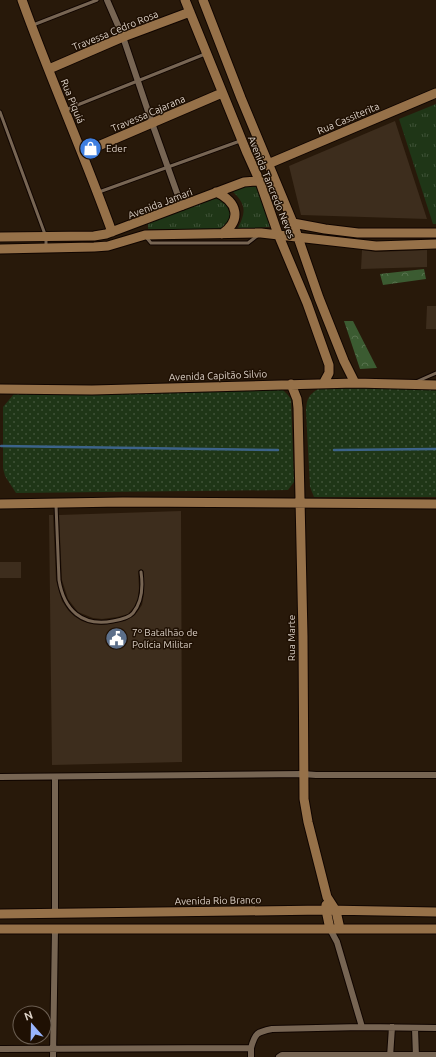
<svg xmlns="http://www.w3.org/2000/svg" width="436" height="1057" font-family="Ubuntu,sans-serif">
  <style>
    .grass { fill: url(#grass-dots) }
    .forest { fill: url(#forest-crowns) }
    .park { fill: url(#park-tufts) }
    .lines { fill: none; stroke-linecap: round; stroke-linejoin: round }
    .stream { stroke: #3c6389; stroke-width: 2.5 }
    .building { fill: #3d2d1d }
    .lane-casing { stroke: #100500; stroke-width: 5 }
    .street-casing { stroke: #100500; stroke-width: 8 }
    .secondary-casing { stroke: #100500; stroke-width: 11 }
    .lane { stroke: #776553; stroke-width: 3 }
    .street { stroke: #776553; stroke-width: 6 }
    .secondary { stroke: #967149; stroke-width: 9 }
    .labels { text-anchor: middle; stroke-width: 3; stroke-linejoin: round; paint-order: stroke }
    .street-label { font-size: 10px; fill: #ddd2c8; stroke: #1f1003 }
    .poi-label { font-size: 10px; fill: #ddd2c8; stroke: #1f1003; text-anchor: start }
  </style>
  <defs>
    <pattern id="grass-dots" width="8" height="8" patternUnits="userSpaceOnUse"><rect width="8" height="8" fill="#1f3617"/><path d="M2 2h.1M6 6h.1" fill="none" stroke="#3f5237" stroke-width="1.8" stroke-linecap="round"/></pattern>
    <pattern id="forest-crowns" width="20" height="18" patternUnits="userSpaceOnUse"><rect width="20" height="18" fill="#3b5b31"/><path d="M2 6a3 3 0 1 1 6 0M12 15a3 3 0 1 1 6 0" fill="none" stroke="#57724d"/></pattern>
    <pattern id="park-tufts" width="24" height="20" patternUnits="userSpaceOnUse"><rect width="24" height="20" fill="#1f3617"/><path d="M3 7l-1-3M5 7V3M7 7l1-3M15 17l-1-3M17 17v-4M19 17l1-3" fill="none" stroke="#3f5237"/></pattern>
  </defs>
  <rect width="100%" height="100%" fill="#28190a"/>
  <path class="grass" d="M319,388H436V497H314L310,487L306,411C307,398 308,396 319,388Z
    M282,389L287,394L291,399L294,482L288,490L16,493L5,476L3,468V407L14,394Z"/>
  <path class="forest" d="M424,269L426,279L383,285L380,274Z
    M344,321H353L377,368L360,369Z"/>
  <path class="park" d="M436,104V224H433L399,119Z
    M258,180L277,226L237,230C246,212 247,205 232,191Z
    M220,197L233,211L232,220L222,229H148V222Z"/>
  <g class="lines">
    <path class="stream" d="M1,446L278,450
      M334,450L436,449"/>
  </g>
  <path class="building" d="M395,121L427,219L301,215L289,166Z
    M362,250L376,252L427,250V267L361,269Z
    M427,306H436V329H426Z
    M181,511L182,762L52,765L49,515H53L56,580L62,601L68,610L74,616L82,621L92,624L102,625L125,621L135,615L142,605L144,594V571L141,569L138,571L139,588L138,598L134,607L128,614L117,617L102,619L93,618L78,612L68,599L62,580L59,515Z
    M0,562H21V578H0Z"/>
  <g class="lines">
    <defs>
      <path id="lane" d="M33,25L97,0
        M65,110L205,54
        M0,112L46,237V246
        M99,192L240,141
        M146,237L151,243H248L257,236
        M418,381L436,373
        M56,505L59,580C64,610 82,627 113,621C119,620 129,618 133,613C143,601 143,586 141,572"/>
      <path id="street" d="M107,0L123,37L152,123L182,207
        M0,777L303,774L316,775H436
        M55,913V777
        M330,929L337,942L362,1027
        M415,1028L416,1057
        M251,1048V1057
        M0,1049L251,1048C255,1033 257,1032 272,1029L362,1027L436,1028
        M53,1057L55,929
        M279,1057L282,1055H436
        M390,1057L392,1027"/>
      <path id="secondary" d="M22,0C50,78 84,154 112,232
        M185,0L247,153L260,182L278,234L307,303L329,365V373L323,384
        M203,0L241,98L293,223L319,298L344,361L355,383
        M49,69L123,37L190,12
        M82,153L222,93
        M268,164L436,93
        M216,192C238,202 242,220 222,234
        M293,223L325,229L358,233H436
        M0,237L94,236L106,234L244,182L257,181L278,187
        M0,249L94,247L108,246L145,235L261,233L376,246L436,244
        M291,384L297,399L298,408L303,636L304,799L308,822L327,897L336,911L340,929
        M0,389L92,390L355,383L436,385
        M0,504L123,502L436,504
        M326,905V910L330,929
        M0,914L326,910L436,912
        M0,929H436"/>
    </defs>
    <use href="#lane" class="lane-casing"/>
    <use href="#street" class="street-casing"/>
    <use href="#secondary" class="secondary-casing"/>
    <use href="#lane" class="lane"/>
    <use href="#street" class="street"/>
    <use href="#secondary" class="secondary"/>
  </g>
  <defs>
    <symbol id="shop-disc" viewBox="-11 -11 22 22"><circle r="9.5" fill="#3f7fe0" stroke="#1f1003"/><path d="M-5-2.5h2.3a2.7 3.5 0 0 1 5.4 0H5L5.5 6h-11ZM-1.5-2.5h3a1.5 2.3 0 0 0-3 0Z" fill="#fff"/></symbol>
    <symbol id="civic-disc" viewBox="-11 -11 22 22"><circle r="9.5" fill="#5c6f8a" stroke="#1f1003"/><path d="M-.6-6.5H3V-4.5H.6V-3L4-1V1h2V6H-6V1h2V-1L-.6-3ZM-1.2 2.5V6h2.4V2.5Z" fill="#fff"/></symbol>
  </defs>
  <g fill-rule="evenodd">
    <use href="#shop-disc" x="78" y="136" width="25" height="25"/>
    <use href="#civic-disc" x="104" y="626" width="25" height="25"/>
  </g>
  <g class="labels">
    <g class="street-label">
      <text transform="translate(115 30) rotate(-22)" y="4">Travessa Cedro Rosa</text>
      <text transform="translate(73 101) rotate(68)" y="4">Rua Piquiá</text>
      <text transform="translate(148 113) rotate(-23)" y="4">Travessa Cajarana</text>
      <text transform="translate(348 118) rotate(-23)" y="4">Rua Cassiterita</text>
      <text transform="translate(272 187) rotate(68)" y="4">Avenida Tancredo Neves</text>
      <text transform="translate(160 203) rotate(-21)" y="4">Avenida Jamari</text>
      <text transform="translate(218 375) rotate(-2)" y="4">Avenida Capitão Silvio</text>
      <text transform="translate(291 638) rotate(-90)" y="4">Rua Marte</text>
      <text transform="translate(218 900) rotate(-1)" y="4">Avenida Rio Branco</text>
    </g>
    <g class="poi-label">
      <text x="106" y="152">Eder</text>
      <text x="132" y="636">7º Batalhão de<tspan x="132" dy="12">Polícia Militar</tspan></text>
    </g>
  </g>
  <g transform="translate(32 1025) rotate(340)"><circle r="19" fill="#1f1003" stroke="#6b5e52"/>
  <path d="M0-3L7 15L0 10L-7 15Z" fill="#99b5fd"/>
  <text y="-6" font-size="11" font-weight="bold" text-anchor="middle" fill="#ddd2c8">N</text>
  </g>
</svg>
